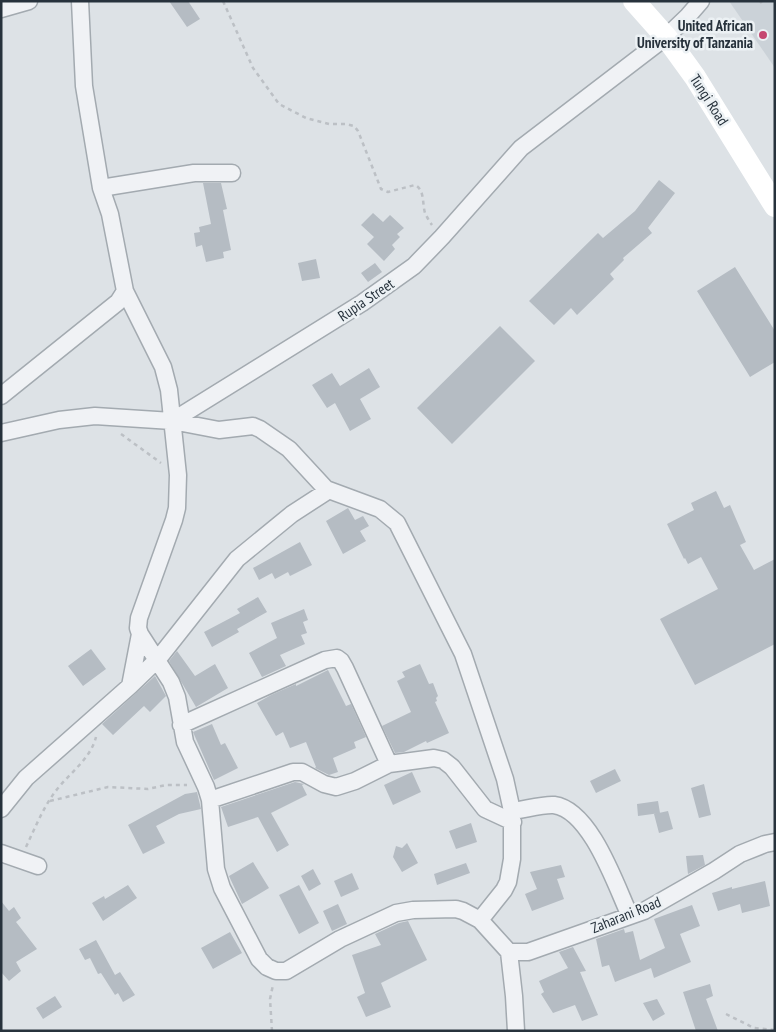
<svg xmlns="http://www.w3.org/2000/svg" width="776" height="1032" font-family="'PT Sans Narrow',sans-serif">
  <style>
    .built { fill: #cbd2d8 }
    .building { fill: #b5bcc3 }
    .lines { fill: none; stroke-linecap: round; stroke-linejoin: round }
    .minor-casing { stroke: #a3aab0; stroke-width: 19 }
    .path { stroke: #bcc0c5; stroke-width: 2.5; stroke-dasharray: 4 4; stroke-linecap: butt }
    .minor { stroke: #f0f2f5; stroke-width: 16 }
    .secondary { stroke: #fff; stroke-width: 22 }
    .poi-dot { fill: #c64770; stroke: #ecf1f4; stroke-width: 2 }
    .labels { text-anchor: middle; stroke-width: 5; stroke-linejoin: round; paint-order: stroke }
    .poi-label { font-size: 15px; font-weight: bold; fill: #27323c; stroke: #ecf1f4; text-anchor: end }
    .street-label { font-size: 15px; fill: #27323c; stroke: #ecf1f4 }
  </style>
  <rect width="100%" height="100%" fill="#dde2e6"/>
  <path class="built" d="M729,1H775V68Z"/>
  <path class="building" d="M169,1H188L200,19L187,27Z
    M659,180L675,193L648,228L652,233L623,258L624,260L610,274L614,279L577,315L571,308L554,325L529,301L598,233L603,238L635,211Z
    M203,183H221L227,209L223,210L231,250L223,252L224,258L206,262L202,245L196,247L194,233L200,232L199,227L211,224Z
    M373,213L383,222L390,215L404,228L397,234L400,237L392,245L395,249L384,261L367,244L374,237L361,225Z
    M316,259L320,278L302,281L298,263Z
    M375,263L382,272L368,282L361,273Z
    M735,267L775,331V362L750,377L697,291Z
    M500,326L535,361L452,444L417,408Z
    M369,368L380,387L360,399L371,419L350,431L335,403L327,408L312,385L332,373L340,386Z
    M716,491L724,508L730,505L746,542L740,545L754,570L775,559V644L695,685L660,619L718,589L701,557L688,564L685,558L684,559L667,524L694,510L691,503Z
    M348,508L355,520L363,516L369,526L360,531L366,541L343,554L326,521Z
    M300,542L312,565L290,576L288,572L275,579L272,573L259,580L253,568Z
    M258,597L267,612L237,629L239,632L212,647L204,632L240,613L237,609Z
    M304,609L308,620L303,622L307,633L301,635L305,644L280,655L286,666L262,677L249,653L277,638L271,623Z
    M91,649L106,669L83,686L68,666Z
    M177,651L195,676L215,664L228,688L196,707L169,661Z
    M420,664L429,684L433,683L438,696L436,698L437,701L435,702L449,733L427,743L426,741L404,752L395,753L382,726L411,712L397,681L405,677L402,672Z
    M328,670L346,706L351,704L366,737L354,742L356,748L333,758L338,772L329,775L315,768L316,767L306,742L290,748L283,732L276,736L257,703L271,695L296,684V686Z
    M155,676L166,696L150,712L144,706L113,735L102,724Z
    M212,724L221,745L225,743L238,768L214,780L193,732Z
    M615,769L621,781L596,793L590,781Z
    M412,772L421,792L393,805L384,785Z
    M295,782L304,784L302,785L307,795L271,813L289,845L277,852L258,817L228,827L221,807Z
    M704,784L711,815L699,818L691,788Z
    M197,792L201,809L179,814L156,826L165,843L143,854L128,825L185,794Z
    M658,801L660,813L638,816L637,804Z
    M668,811L673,829L659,833L654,814Z
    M471,823L477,842L456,849L449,831Z
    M407,843L418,863L402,872L393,857L396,846L402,848Z
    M703,855L705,865L688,874L686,856Z
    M253,862L269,888L242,904L229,876Z
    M466,863L470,873L437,885L434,874Z
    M561,865L565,877L557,879L564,899L532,911L525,894L537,889L530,872Z
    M313,869L321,884L309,891L301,876Z
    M352,873L359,889L341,897L334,881Z
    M765,881L770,906L742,913L740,904L718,911L712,893L732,887V889Z
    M128,885L137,898L103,921L92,903L104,896L105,899Z
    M299,885L319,923L299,934L279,895Z
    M1,901L9,911L14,907L21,918L16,922L37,949L16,962L21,971L9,981L1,972Z
    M338,904L347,924L332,931L323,911Z
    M692,905L700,926L680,934L691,962L654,978L651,968L615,982L609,965L602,967L596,939L624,929L625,933L633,931L640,960L665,948L654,919Z
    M408,921L427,960L381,983L391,1007L366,1017L357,997L365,993L352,955L381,945L375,934L399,923Z
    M230,932L242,953L213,969L201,948Z
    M96,940L115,975L120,972L135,995L123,1002L118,993L115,995L101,973L98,974L90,958L85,960L79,949Z
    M573,947L586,971L580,972L598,1015L582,1021L575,1005L553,1013L541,994L544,992L539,981L568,968L559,952Z
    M710,984L713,996L706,999L718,1031H696L683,992Z
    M55,996L62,1007L43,1019L36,1008Z
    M657,999L665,1014L653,1021L643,1003Z"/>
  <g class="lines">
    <defs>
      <path id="minor" d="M1,9L29,1
        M101,188L194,173H232
        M125,291L163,367L169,390L178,475L177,508L174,520L139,618L138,628L140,634L171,682L177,697L185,742L206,787L210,800L216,869L222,888L259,959L267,967L276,971H286L340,939L396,913L413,910L456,909L463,911L480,920L509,952H528L644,911L714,871L740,854L765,844L775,842
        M1,396L118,302L125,291L110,214L101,188L84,86L80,1
        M172,421L219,430L253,426L260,429L289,449L326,489L380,509L397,523L463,654L505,779L512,811V859L508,882L504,890L480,920
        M1,433L59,420L95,416L172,421L362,303L414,266L442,237L521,148L666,37L688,16L701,1
        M130,686L140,634
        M181,725L325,660L337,658L341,661L345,668L389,764
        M210,800L293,772H302L324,784L336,787L355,781L389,764L434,758L443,760L452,767L485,809L513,822
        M1,809L26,778L130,686L158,659L237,559L292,514L329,490
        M512,811C523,810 543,804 554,805C591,810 616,886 630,916
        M1,853L38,866
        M509,952L514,996L516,1031"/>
    </defs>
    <use href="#minor" class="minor-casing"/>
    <path class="path" d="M223,1L253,68L279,104L306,118L329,124H346L354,126L358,131L381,189L388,192L415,185C425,190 422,203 425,213C427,217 429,221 432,225
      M760,3L762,1
      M121,434L161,463
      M50,801L108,787L148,789L166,785H187
      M26,847C35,828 43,808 55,792C69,773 90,760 96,737
      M726,1014L754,1028L775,1030
      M272,1031L270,999L273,985"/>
    <use href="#minor" class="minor"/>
    <path class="secondary" d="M634,1L666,37L695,77L775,206"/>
  </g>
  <circle class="poi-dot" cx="763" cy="35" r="5"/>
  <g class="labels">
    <g class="poi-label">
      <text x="753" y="31">United African<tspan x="753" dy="17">University of Tanzania</tspan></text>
    </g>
    <g class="street-label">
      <text transform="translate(709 100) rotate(57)" y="5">Tungi Road</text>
      <text transform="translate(366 300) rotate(-34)" y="5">Rupia Street</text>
      <text transform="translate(626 915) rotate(-22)" y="5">Zaharani Road</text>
    </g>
  </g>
  <rect width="776" height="1032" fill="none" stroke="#27323c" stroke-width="5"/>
</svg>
